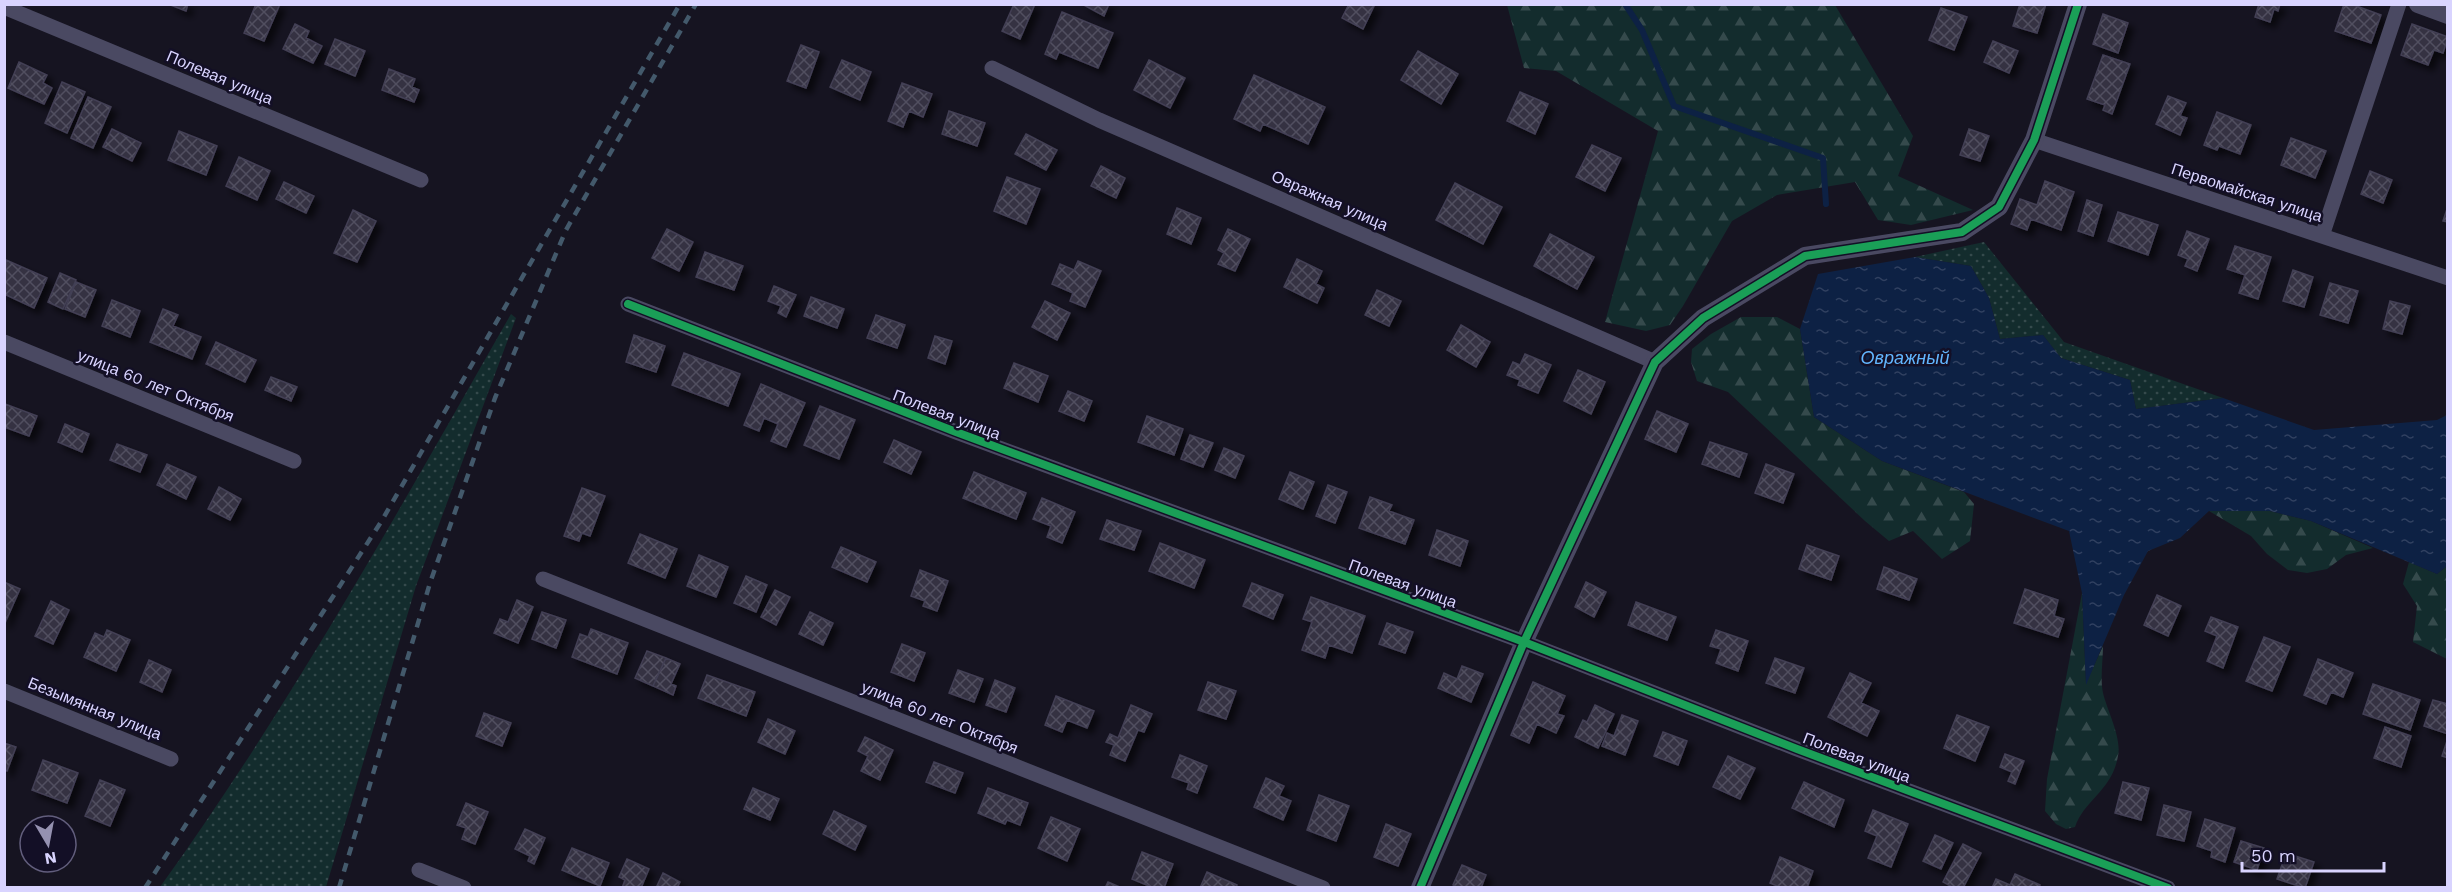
<svg xmlns="http://www.w3.org/2000/svg" width="2452" height="892" font-family="'Work Sans',sans-serif">
  <style>
    .grass { fill: url(#grass-dots) }
    .forest { fill: url(#forest-firs) }
    .water { fill: url(#water-ripples) }
    .lines { fill: none; stroke-linecap: round; stroke-linejoin: round }
    .stream { stroke: #0d2144; stroke-width: 6 }
    .building { fill: url(#building-cross-hatch); stroke: #433f54; stroke-width: 1.5; filter: url(#shadow) }
    .minor { stroke: #4a4962; stroke-width: 15 }
    .tertiary { stroke: #4a4962; stroke-width: 18 }
    .rail { stroke: #43596b; stroke-width: 4.5; stroke-dasharray: 9 8; stroke-linecap: butt }
    .cycleway-casing { stroke: #130f26; stroke-width: 11 }
    .cycleway { stroke: #1a9f57; stroke-width: 8 }
    .labels { text-anchor: middle; stroke-width: 5; stroke-linejoin: round; paint-order: stroke }
    .street-label { font-size: 16px; fill: #d9d4ff; stroke: #130f26 }
    .water-label { font-size: 18px; font-style: italic; fill: #62b6ff; stroke: #130f26 }
  </style>
  <defs>
    <pattern id="grass-dots" width="8" height="8" patternUnits="userSpaceOnUse" patternTransform="scale(1.5)"><rect width="8" height="8" fill="#132c2d"/><path d="M2 2h.1M6 6h.1" fill="none" stroke="#354a4c" stroke-width="1.8" stroke-linecap="round"/></pattern>
    <pattern id="forest-firs" width="22" height="20" patternUnits="userSpaceOnUse" patternTransform="scale(1.5)"><rect width="22" height="20" fill="#132c2d"/><path d="M5 1l3.5 6h-7zM16 11l3.5 6h-7z" fill="#354a4c"/></pattern>
    <pattern id="water-ripples" width="26" height="14" patternUnits="userSpaceOnUse" patternTransform="scale(1.5)"><rect width="26" height="14" fill="#0d2144"/><path d="M2 4q2-2 4 0t4 0M15 11q2-2 4 0t4 0" fill="none" stroke="#304060"/></pattern>
    <pattern id="building-cross-hatch" width="8" height="8" patternUnits="userSpaceOnUse" patternTransform="scale(1.5)"><rect width="8" height="8" fill="#343243"/><path d="M0 0l8 8M0 8l8-8" fill="none" stroke="#514f5f"/></pattern>
    <filter id="shadow"><feDropShadow dx="5.5" dy="5.5" stdDeviation="3" flood-color="#0009"/></filter>
  </defs>
  <rect width="100%" height="100%" fill="#161421"/>
  <path class="grass" d="M1984,242L2064,342L2223,398L2136,409L2130,380L2061,358L2043,335L2000,339L1989,298L1971,266L1915,257Z
    M511,314L516,318L416,586L326,887H160C291,705 400,508 511,314Z"/>
  <path class="forest" d="M1507,5H1835L1913,136L1898,176L1973,210L1911,225L1878,220L1855,182L1777,195L1732,221L1683,306L1670,325L1646,331L1605,322L1658,131L1556,71L1524,68Z
    M1741,317H1777L1800,329L1814,417L1882,461L1964,492L1974,504L1970,541L1942,559L1913,531L1889,541L1865,521L1728,392L1697,381L1691,362L1692,349L1711,334Z
    M2209,511H2270L2311,521L2373,548L2346,555L2327,569L2307,573L2288,570L2267,554L2251,536Z
    M2409,562L2437,574L2447,566V659L2413,642L2417,606L2403,584Z
    M2082,593L2086,683L2103,646C2103,660 2100,679 2103,693C2107,710 2122,738 2118,756C2112,791 2084,800 2075,827L2066,829L2056,824L2045,811L2047,779Z"/>
  <path class="water" d="M1915,257L1971,266L1989,298L2000,339L2043,335L2061,358L2130,380L2136,409L2223,398L2314,430L2437,420L2447,415V566L2437,574L2311,521L2270,511H2209L2180,538L2148,551L2124,595L2086,685L2082,593L2069,531L1882,461L1814,417L1800,329L1818,274Z"/>
  <g class="lines">
    <path class="stream" d="M1625,4L1642,30L1674,106L1823,158L1826,204"/>
  </g>
  <path class="building" d="M168,4H188L186,11Z
    M256,4H280L264,41L244,33Z
    M1014,4H1035L1020,39L1002,31Z
    M1082,4H1109L1104,16Z
    M1349,4H1375L1363,29L1342,18Z
    M2020,4H2046L2037,33L2013,26Z
    M2259,4H2280L2278,11L2274,9L2270,22L2255,17Z
    M2344,4H2351L2381,15L2371,43L2335,31Z
    M1941,8L1967,17L1954,50L1929,40Z
    M1062,12L1113,33L1098,68L1059,52L1056,59L1045,54Z
    M2103,14L2128,23L2118,53L2093,44Z
    M295,24L309,31L306,38L322,46L313,63L283,49Z
    M2412,24L2448,37L2443,53L2434,50L2428,65L2401,55Z
    M335,39L365,51L355,76L325,64Z
    M1993,41L2018,51L2009,73L1984,62Z
    M801,45L819,52L806,88L787,81Z
    M1418,51L1458,74L1441,104L1401,80Z
    M2103,55L2130,64L2112,114L2103,110L2105,105L2087,99Z
    M842,60L871,72L860,100L830,87Z
    M1149,60L1185,78L1170,108L1134,90Z
    M19,62L47,75L43,83L52,88L44,104L8,88Z
    M389,69L415,79L412,87L419,90L414,102L382,90Z
    M1254,75L1325,107L1308,144L1263,124L1260,131L1234,119Z
    M62,82L85,92L67,133L45,123Z
    M902,83L932,94L923,117L909,111L903,127L888,121Z
    M1520,92L1548,104L1535,134L1507,121Z
    M2168,96L2186,103L2180,116L2187,118L2180,135L2156,124Z
    M88,97L111,107L93,148L71,138Z
    M949,111L985,123L977,146L942,134Z
    M2217,112L2251,125L2240,154L2219,146L2217,150L2204,145Z
    M112,129L141,143L132,161L103,147Z
    M1969,129L1989,136L1980,161L1960,155Z
    M179,131L217,146L206,175L168,160Z
    M1026,134L1057,150L1046,170L1015,154Z
    M2291,138L2326,151L2315,178L2281,165Z
    M1592,145L1621,158L1605,191L1576,177Z
    M239,157L270,171L257,200L226,186Z
    M1101,166L1125,178L1116,198L1091,186Z
    M2370,171L2392,180L2383,203L2361,194Z
    M1007,177L1040,189L1026,224L994,211Z
    M2045,181L2074,192L2061,230L2031,219L2027,230L2011,224L2020,199L2037,205Z
    M284,182L314,196L306,213L276,199Z
    M1455,183L1502,207L1483,244L1436,220Z
    M2087,200L2102,205L2093,236L2078,231Z
    M2448,206V222L2443,221Z
    M1177,208L1201,218L1191,244L1167,234Z
    M353,210L376,221L357,262L334,253Z
    M2118,212L2158,225L2148,255L2108,241Z
    M667,229L693,242L679,271L652,258Z
    M1228,229L1250,239L1235,271L1218,264L1224,253L1218,250Z
    M2187,231L2209,239L2197,271L2185,266L2188,259L2178,255Z
    M1550,234L1594,257L1577,289L1534,266Z
    M2235,246L2271,257L2258,299L2239,293L2245,275L2227,269Z
    M705,252L743,266L734,290L696,277Z
    M1297,259L1322,271L1316,284L1324,288L1317,303L1284,287Z
    M6,260L47,278L34,308L4,294Z
    M1078,261L1101,271L1085,307L1070,301L1073,293L1052,284L1060,264L1074,270Z
    M2293,270L2313,277L2304,307L2283,301Z
    M60,273L76,280L63,309L48,302Z
    M76,282L96,290L85,317L65,309Z
    M2330,283L2358,291L2348,323L2320,315Z
    M774,286L796,295L786,317L778,313L781,306L768,301Z
    M1377,290L1401,301L1389,326L1365,315Z
    M811,297L844,309L837,328L804,316Z
    M112,300L140,311L130,337L102,326Z
    M1045,301L1070,313L1057,340L1032,327Z
    M2390,301L2410,306L2402,334L2383,329Z
    M163,309L178,315L173,326L201,337L192,359L150,342Z
    M876,315L905,325L897,348L867,338Z
    M1461,325L1490,342L1476,367L1447,350Z
    M634,335L665,346L656,372L626,362Z
    M935,336L952,341L945,364L928,358Z
    M216,342L256,360L245,382L206,364Z
    M684,353L740,374L728,406L672,385Z
    M1525,354L1551,365L1538,393L1518,385L1520,380L1507,375L1513,362L1520,365Z
    M1014,363L1048,376L1038,402L1004,388Z
    M1578,370L1605,382L1591,414L1564,401Z
    M271,377L297,387L291,401L265,390Z
    M761,384L805,403L786,447L771,441L778,424L764,418L759,431L744,425Z
    M1068,391L1092,401L1084,421L1059,411Z
    M5,404L37,416L29,436L4,427Z
    M820,406L855,420L839,459L804,445Z
    M1657,411L1688,424L1676,452L1645,439Z
    M1147,416L1183,429L1174,455L1138,442Z
    M65,424L89,434L82,452L58,442Z
    M1190,435L1213,443L1203,467L1181,459Z
    M894,440L921,452L911,474L884,462Z
    M1710,442L1747,454L1739,477L1702,464Z
    M117,444L147,455L140,472L110,460Z
    M1224,448L1244,456L1235,478L1215,470Z
    M167,464L196,477L186,499L157,485Z
    M1766,464L1794,474L1783,503L1755,493Z
    M974,472L1026,493L1016,519L963,498Z
    M1290,472L1314,482L1303,509L1279,499Z
    M1328,485L1347,492L1335,523L1316,516Z
    M219,487L241,499L230,520L208,509Z
    M582,488L605,496L590,536L582,533L579,541L564,536Z
    M1370,497L1392,505L1389,511L1414,520L1405,544L1359,528Z
    M1042,498L1075,512L1062,543L1047,537L1051,526L1033,519Z
    M1107,520L1141,531L1134,550L1100,539Z
    M1437,530L1468,541L1460,566L1429,555Z
    M640,534L677,549L665,578L628,563Z
    M1160,543L1205,560L1194,588L1149,571Z
    M1807,545L1839,556L1831,580L1799,569Z
    M841,547L876,562L867,582L832,567Z
    M699,555L728,567L716,597L687,586Z
    M1884,567L1917,579L1909,600L1877,589Z
    M920,570L948,581L937,611L923,606L925,601L911,596Z
    M746,576L767,585L756,612L734,603Z
    M4,582L20,589L5,623H4Z
    M1586,582L1606,592L1594,617L1575,607Z
    M1252,583L1283,595L1273,619L1243,606Z
    M2025,589L2058,600L2054,616L2064,619L2058,637L2014,623Z
    M775,590L790,597L776,625L761,617Z
    M2157,595L2181,606L2168,636L2144,625Z
    M1311,597L1365,616L1352,653L1329,645L1325,658L1302,650L1312,622L1303,619Z
    M517,600L533,607L518,643L494,633L500,619L508,622Z
    M51,601L69,610L53,644L35,636Z
    M1636,602L1676,617L1667,640L1628,625Z
    M542,612L566,620L556,648L532,639Z
    M810,612L833,623L823,645L799,634Z
    M2211,617L2238,627L2223,668L2207,661L2217,636L2205,631Z
    M1387,623L1413,632L1405,653L1379,644Z
    M591,629L628,643L617,674L572,657L580,634L588,637Z
    M107,630L130,640L116,671L84,657L95,633L104,637Z
    M1716,630L1748,641L1738,671L1716,663L1721,649L1710,646Z
    M2264,637L2290,647L2272,691L2246,681Z
    M902,644L925,653L914,681L891,672Z
    M647,651L666,658L653,686L635,678Z
    M666,658L680,664L671,684L676,686L673,695L653,686Z
    M1775,658L1804,668L1795,693L1766,683Z
    M2318,659L2353,673L2343,697L2331,692L2326,704L2304,695Z
    M149,660L171,670L162,692L140,682Z
    M1462,666L1483,674L1471,702L1438,688L1444,673L1457,679Z
    M958,670L983,679L974,702L949,693Z
    M1850,673L1871,683L1861,703L1879,711L1867,736L1828,717Z
    M707,675L755,692L746,716L698,698Z
    M995,680L1015,688L1006,712L986,705Z
    M1208,682L1236,691L1226,719L1198,710Z
    M1533,682L1565,696L1557,714L1564,716L1556,733L1537,724L1529,743L1511,735Z
    M2373,684L2420,700L2410,730L2363,714Z
    M1056,696L1094,711L1087,728L1067,720L1062,732L1045,725Z
    M2433,700L2448,704V734L2424,726Z
    M1131,705L1152,714L1144,732L1138,730L1125,761L1110,755L1114,745L1106,742L1110,734L1118,738Z
    M1595,705L1614,714L1598,748L1575,737L1583,720L1587,722Z
    M484,713L511,723L502,746L476,736Z
    M1622,715L1638,721L1625,755L1602,746L1607,733L1614,736Z
    M1957,715L1989,727L1975,761L1944,748Z
    M768,719L795,731L785,754L758,742Z
    M2385,727L2411,736L2401,767L2374,758Z
    M1663,732L1687,741L1678,765L1654,756Z
    M865,737L893,750L880,780L861,771L868,756L858,751Z
    M2448,738V758L2442,756Z
    M4,743L16,747L7,771L4,770Z
    M2005,754L2024,761L2015,784L2008,781L2012,772L2000,767Z
    M1180,755L1207,766L1197,793L1187,789L1189,783L1172,777Z
    M1728,756L1755,768L1740,799L1713,787Z
    M43,760L78,773L67,803L32,790Z
    M934,762L963,773L955,793L926,782Z
    M1266,778L1284,786L1279,796L1291,801L1283,820L1254,807Z
    M100,780L125,790L110,826L85,816Z
    M1804,782L1844,800L1834,827L1792,808Z
    M2123,782L2149,788L2141,820L2115,813Z
    M753,788L779,799L770,820L744,809Z
    M988,788L1028,803L1020,825L1007,820L1005,824L978,813Z
    M1319,795L1349,806L1336,841L1307,830Z
    M466,803L488,812L475,844L462,839L466,828L457,825Z
    M2164,805L2191,812L2184,841L2157,835Z
    M1873,810L1908,824L1891,867L1868,858L1877,836L1865,831Z
    M834,811L866,826L855,850L823,834Z
    M1051,817L1080,829L1067,861L1038,848Z
    M2205,819L2235,828L2225,862L2211,857L2212,851L2197,846Z
    M1386,824L1411,834L1398,866L1374,857Z
    M525,829L545,838L534,864L528,861L530,856L515,849Z
    M1935,835L1953,843L1941,869L1923,861Z
    M2241,841L2264,848L2257,870L2234,862Z
    M1963,844L1981,853L1963,888H1954L1943,882Z
    M572,848L609,863L600,886L562,870Z
    M1142,852L1173,864L1164,888H1154L1132,879Z
    M2286,853L2314,862L2305,888L2277,879Z
    M1780,857L1813,871L1807,888H1782L1770,883Z
    M627,859L649,869L641,888H622L625,880L619,877Z
    M1462,865L1486,875L1481,888H1459L1453,885Z
    M1207,872L1237,885L1236,888H1200Z
    M663,873L680,882L677,888H656Z
    M2015,874L2040,885L2039,888H1992L1996,879L2010,885Z
    M1108,882L1122,888H1105Z"/>
  <g class="lines">
    <path class="minor" d="M4,7L421,180
      M992,68L1099,120L1655,362
      M2034,140L2448,278
      M2322,236L2399,4
      M628,304L956,432L1524,642L1797,749L2168,888
      M4,342L294,461
      M543,579L1323,888
      M4,691L171,759
      M419,870L464,888"/>
    <path class="tertiary" d="M2418,4L2448,15
      M1420,888L1524,642L1655,362L1703,318L1805,256L1962,232L1999,207L2034,140L2078,4"/>
    <path class="rail" d="M145,888L381,522L680,4
      M339,888L430,583L495,398L566,230L696,4"/>
    <defs>
      <path id="cycleway" d="M628,304L956,432L1524,642L1797,749L2168,888
        M1420,888L1524,642L1655,362L1703,318L1805,256L1962,232L1999,207L2034,140L2078,4"/>
    </defs>
    <use href="#cycleway" class="cycleway-casing"/>
    <use href="#cycleway" class="cycleway"/>
  </g>
  <g class="labels">
    <g class="street-label">
      <text transform="translate(220 77) rotate(23)" y="6">Полевая улица</text>
      <text transform="translate(2247 192) rotate(18)" y="6">Первомайская улица</text>
      <text transform="translate(1330 200) rotate(24)" y="6">Овражная улица</text>
      <text transform="translate(156 385) rotate(22)" y="6">улица 60 лет Октября</text>
      <text transform="translate(947 414) rotate(21)" y="6">Полевая улица</text>
      <text transform="translate(1403 583) rotate(20)" y="6">Полевая улица</text>
      <text transform="translate(95 708) rotate(22)" y="6">Безымянная улица</text>
      <text transform="translate(940 717) rotate(22)" y="6">улица 60 лет Октября</text>
      <text transform="translate(1857 757) rotate(21)" y="6">Полевая улица</text>
    </g>
    <g class="water-label">
      <text x="1905" y="364">Овражный</text>
    </g>
  </g>
  <rect width="2452" height="892" fill="none" stroke="#d9d4ff" stroke-width="12"/>
  <g transform="translate(48 844) rotate(170)"><circle r="28" fill="#130f26" stroke="#625e7d" stroke-width="1.5"/>
  <path d="M0-4.5L10 22L0 15L-10 22Z" fill="#9591b1"/>
  <text y="-9" font-size="16" font-weight="bold" text-anchor="middle" fill="#d9d4ff">N</text>
  </g>
  <path d="M2242 862v9h142v-9" fill="none" stroke="#d9d4ff" stroke-width="3"/>
  <text x="2251" y="862" font-size="18" fill="#d9d4ff" stroke="#130f26" stroke-width="4.5" paint-order="stroke">50 m</text>
</svg>
